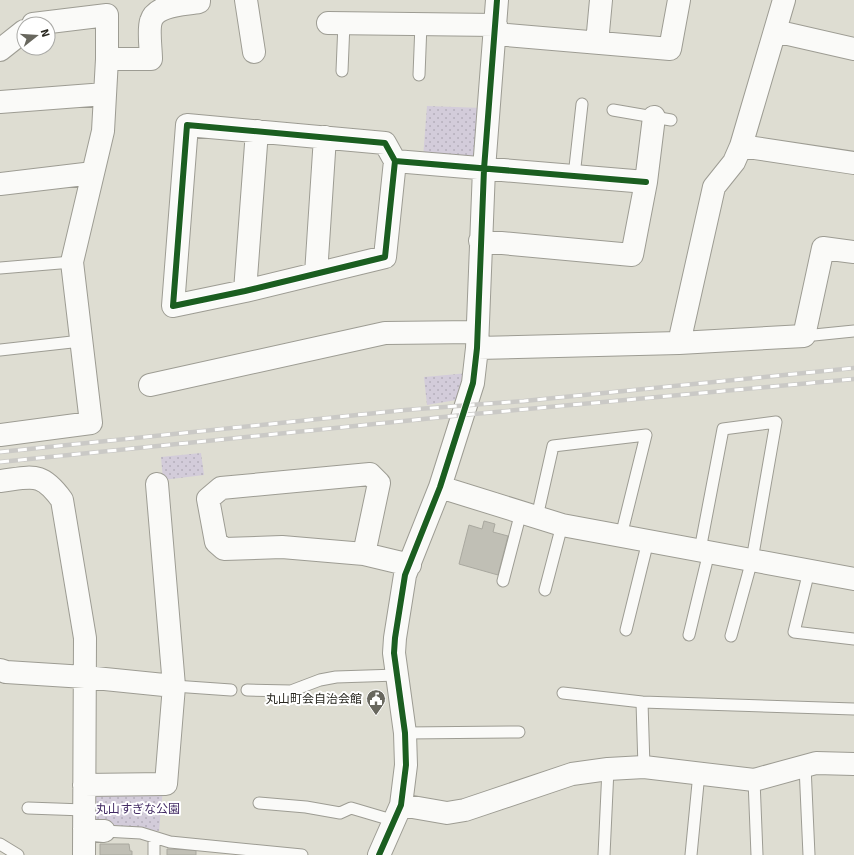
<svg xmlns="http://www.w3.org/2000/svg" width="854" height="855" font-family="Signika,'Noto Sans JP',sans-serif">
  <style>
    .park { fill: url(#park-dots) }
    .building { fill: #c0bfb5; stroke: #a9a89f }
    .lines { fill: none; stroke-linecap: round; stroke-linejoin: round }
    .lane-casing { stroke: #9d9c93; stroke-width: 13 }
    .street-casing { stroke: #9d9c93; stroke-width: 24 }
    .lane { stroke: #fafaf8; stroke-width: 11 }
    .street { stroke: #fafaf8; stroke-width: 22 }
    .rail-casing { stroke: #cac9c6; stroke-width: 4.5 }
    .rail { stroke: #fff; stroke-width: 3; stroke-dasharray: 9; stroke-linecap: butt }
    .cycleway-casing { stroke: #fff; stroke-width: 8 }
    .cycleway { stroke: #1b5e20; stroke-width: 6 }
    .labels { text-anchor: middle; stroke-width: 4; stroke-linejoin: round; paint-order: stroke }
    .poi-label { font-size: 12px; fill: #292820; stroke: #fff; text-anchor: end }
    .park-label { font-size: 12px; fill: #422a63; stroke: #fff }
  </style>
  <defs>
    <pattern id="park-dots" width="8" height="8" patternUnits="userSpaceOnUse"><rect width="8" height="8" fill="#d3ccda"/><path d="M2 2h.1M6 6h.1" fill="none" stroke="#b5afbb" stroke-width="1.8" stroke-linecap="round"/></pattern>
  </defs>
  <rect width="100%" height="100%" fill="#deddd2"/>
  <path class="park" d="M427,106L483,108L478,163L423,158Z
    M469,373L462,399L427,405L424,377Z
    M201,453L204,475L163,480L161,457Z
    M163,788L159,831L90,824L89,789Z"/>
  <path class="building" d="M484,521L495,524L493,532L508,536L498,575L459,564L469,525L482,529Z
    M100,844H129L130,851H132V855H100Z
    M167,849L196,850V855H167Z"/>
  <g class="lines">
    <defs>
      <path id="lane" d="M342,71L344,23
        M419,75L421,24
        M613,110L671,120
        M574,176L582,104
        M0,268L72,262
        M804,336L854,331
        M0,350L81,341
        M537,517L553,446L646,435L621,536
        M700,550L723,429L776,422L752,560L731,636
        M809,571L794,632L854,639
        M503,581L521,512
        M545,590L562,525
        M626,630L648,541
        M689,635L709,552
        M174,686L231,690
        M247,690L291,691L320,680L336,677L397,675
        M563,693L642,702
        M405,733L519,732
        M805,766L809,855
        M644,767L642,702L854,709
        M754,780L757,855
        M259,803L306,807L340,813L351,808L395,821
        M28,808L84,810
        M104,831L141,833L170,842L302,855
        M0,844L18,855
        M154,855V837
        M604,855L608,769
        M691,855L699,773"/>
      <path id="street" d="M246,0L254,52
        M328,23L496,25
        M775,31L854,49
        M495,34L670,49L679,0
        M597,43L601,0
        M0,50L24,31
        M107,59H151C151,49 148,30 151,21C156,4 185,5 199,2V0
        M0,102L105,94
        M741,146L854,163
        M395,161L385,143L187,125L173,306L245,291L385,257L395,161L646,182
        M0,184L93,173
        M480,241L632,255L646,182L654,117
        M316,274L325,137
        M245,291L257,131
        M679,343L714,187L734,162L741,146L784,0
        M477,348L679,343L804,336L823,248L854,252
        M150,385L385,333L476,332
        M0,435L91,423L72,262L103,131L107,59V15L33,24
        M0,481C33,477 41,471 62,500L85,638L84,855
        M440,487L562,525L854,579
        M364,554L379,483L370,474L221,488L208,499L216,542L224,549L282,547L364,554L410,565
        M0,670L6,672L85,677L174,686
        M84,785L166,784L174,686L157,484
        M401,805L447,813L465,810L572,774L608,769L644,767L754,780L816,763L854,764
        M84,829L104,831
        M379,855L401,805L406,765L405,733L394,653L395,638L405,575L440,487L473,383L477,348L484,169L497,0"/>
    </defs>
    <use href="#lane" class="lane-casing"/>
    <use href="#street" class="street-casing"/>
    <use href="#lane" class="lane"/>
    <use href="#street" class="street"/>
    <defs>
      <path id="rail" d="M0,452L405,410L524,401L854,368
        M0,462L463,415L854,379"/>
    </defs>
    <use href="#rail" class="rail-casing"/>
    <use href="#rail" class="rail"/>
    <defs>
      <path id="cycleway" d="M395,161L385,143L187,125L173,306L245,291L385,257L395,161L646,182
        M379,855L401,805L406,765L405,733L394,653L395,638L405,575L440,487L473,383L477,348L484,169L497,0"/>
    </defs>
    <use href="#cycleway" class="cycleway-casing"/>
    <use href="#cycleway" class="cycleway"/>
  </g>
  <defs>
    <symbol id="civic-pin" viewBox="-11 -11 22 30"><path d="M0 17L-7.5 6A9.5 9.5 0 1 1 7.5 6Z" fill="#68675e" stroke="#fff"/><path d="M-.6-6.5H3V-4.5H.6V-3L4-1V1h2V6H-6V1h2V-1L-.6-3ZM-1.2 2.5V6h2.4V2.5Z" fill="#fff"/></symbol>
  </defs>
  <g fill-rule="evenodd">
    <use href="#civic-pin" x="365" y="688" width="22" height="30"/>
  </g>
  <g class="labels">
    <g class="poi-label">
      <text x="362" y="703">丸山町会自治会館</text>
    </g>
    <g class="park-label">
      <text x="138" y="813">丸山すぎな公園</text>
    </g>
  </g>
  <g transform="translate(36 36) rotate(73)"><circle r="19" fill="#ffffff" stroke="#a9a9a6"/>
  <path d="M0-3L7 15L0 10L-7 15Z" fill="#68675e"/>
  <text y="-6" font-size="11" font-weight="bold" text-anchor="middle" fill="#292820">N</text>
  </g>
</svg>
